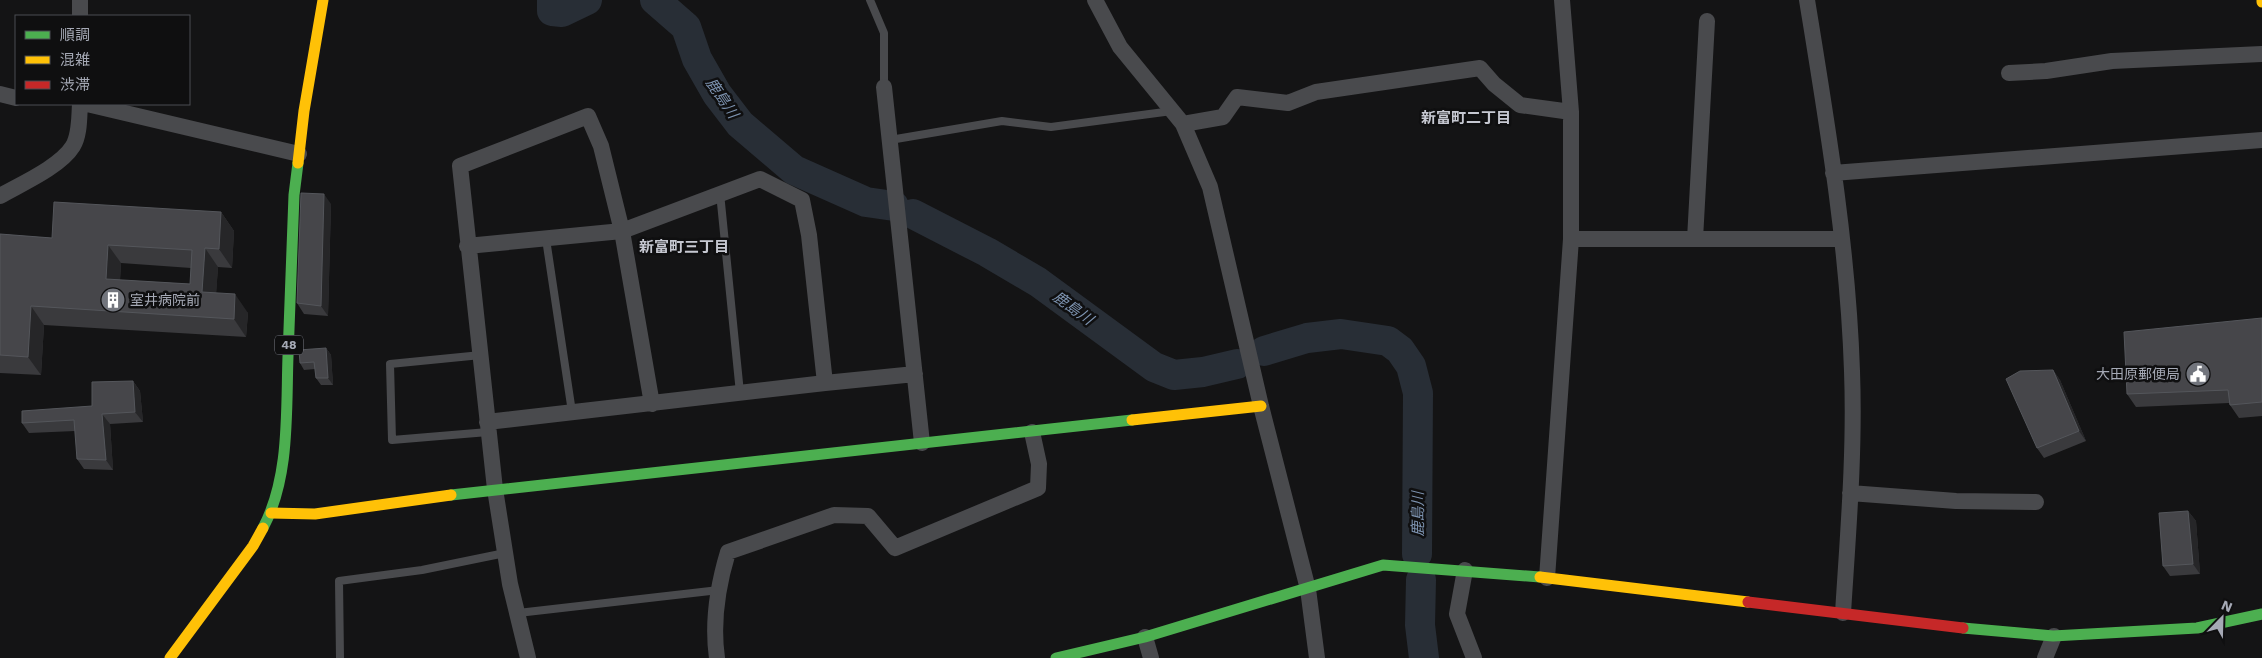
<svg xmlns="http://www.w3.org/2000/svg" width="2262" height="658" font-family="'Work Sans','Noto Sans JP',sans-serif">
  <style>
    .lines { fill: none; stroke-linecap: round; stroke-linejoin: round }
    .river { stroke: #282e36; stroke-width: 30 }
    .lane { stroke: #494a4d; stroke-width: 8 }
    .street { stroke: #494a4d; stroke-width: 16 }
    .fast { stroke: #4caf50; stroke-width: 11 }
    .slow { stroke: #ffc107; stroke-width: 11 }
    .jam { stroke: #c62828; stroke-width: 11 }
    .wall { fill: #3a3a3d; fill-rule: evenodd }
    .shaded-wall { fill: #262628 }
    .building { fill: #46464a; stroke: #54565b; fill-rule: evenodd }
    .labels { text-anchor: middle; stroke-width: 5; stroke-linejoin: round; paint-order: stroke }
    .shield { fill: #0f0f10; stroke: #787b84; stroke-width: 1 }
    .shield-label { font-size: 12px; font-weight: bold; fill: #a5a9b5 }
    .poi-label { font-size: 14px; fill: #a5a9b5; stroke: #0f0f10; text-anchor: start }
    .water-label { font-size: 15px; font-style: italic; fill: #7d93b0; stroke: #0f0f10 }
    .neighbourhood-label { font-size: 15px; font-weight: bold; fill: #c6c8d1; stroke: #0f0f10 }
  </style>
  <rect width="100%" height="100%" fill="#141415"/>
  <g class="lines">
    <path class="river" d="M552,0V11L562,12L587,0
      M655,0L686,27L697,59L717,94L740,124L794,170L866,202L894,206
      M913,214L987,252L1038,282L1154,367L1174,375L1203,372L1237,364
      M1264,351L1307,338L1341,334L1388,341L1400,350L1411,366L1418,393L1417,554
      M1421,580L1420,625L1424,658"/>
    <path class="lane" d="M870,0L884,33V87
      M890,140L1002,121L1051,127L1172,111
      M720,193L740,393
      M546,239L572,412
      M481,355L390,364L392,440L488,432
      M518,613L719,590
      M340,658L339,581L422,570L505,553"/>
    <path class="street" d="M1095,0L1120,47L1183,124L1210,187L1261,406L1308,589L1317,658
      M1562,0L1571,112
      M1807,0C1827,123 1848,247 1852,371C1855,452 1848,533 1843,613
      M80,16V0
      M2009,73L2046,71L2112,61L2262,54
      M884,87L922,443
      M0,94L16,98
      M87,104L299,154
      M1183,124L1223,117L1237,97L1288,103L1316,92L1480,68L1494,84L1520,105L1571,112V239L1547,578
      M1833,173L2262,140
      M0,196C21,184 60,167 73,146C80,134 79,117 80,104
      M1571,239H1842
      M1695,239L1707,21
      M467,246L622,231L760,179L802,200L809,235L825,383
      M487,422L825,383L915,374
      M1850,493L1956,501L2036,502
      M1465,570L1457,614L1474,658
      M1145,637L1151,658
      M528,658L510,584L495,489L460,166L588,116L601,146L622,231L652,404
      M717,658C712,623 718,585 728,552L834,515L868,516L895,548L1038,488L1039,464L1032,432
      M2045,658L2054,636"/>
    <path class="fast" d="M451,495L1132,420
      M263,528C290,477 286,413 288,356C290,302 292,249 294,195L298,163
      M1963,628L2053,636L2197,628L2262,614
      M1056,658L1145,637L1383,565L1540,577"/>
    <path class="slow" d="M2262,0V2
      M298,163L304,111L323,0
      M1132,420L1261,406
      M271,513L315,514L451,495
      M1540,577L1748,602
      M170,658L253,546L263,528"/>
    <path class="jam" d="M1748,602L1963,628"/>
  </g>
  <path class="wall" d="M331,204L328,316L304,314L297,303Z
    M221,212L234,231L232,268L218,267L216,293L248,313L246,337L44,325L41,375L0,373V234L52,238ZM121,263L191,268L190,284L120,280Z
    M2262,318V416L2239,418L2230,405L2229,403L2136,407L2127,394Z
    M326,348L331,355L333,385H321L316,378L315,369L304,370L300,363Z
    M2053,370L2060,380L2086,441L2044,458L2037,448Z
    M133,381L140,391L143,422L110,424L113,470L84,469L77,459L75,431L29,433L22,423L92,406Z
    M2188,511L2196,521L2200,574L2170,576L2163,566Z"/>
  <path class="shaded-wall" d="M324,194L331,204L328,316L321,306Z
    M221,212L234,231L232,268L219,249Z
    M108,245L121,263L119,297L106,279Z
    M205,248L218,267L215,311L202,292Z
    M235,294L248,313L246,337L234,319Z
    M31,306L44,325L41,375L28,357Z
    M326,348L331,355L333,385L328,378Z
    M2053,370L2060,380L2086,441L2079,431Z
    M133,381L140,391L143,422L135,412Z
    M102,414L110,424L113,470L106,460Z
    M2188,511L2196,521L2200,574L2193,564Z"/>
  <path class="building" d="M301,193L324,194L321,306L297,303Z
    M54,202L221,212L219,249L205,248L202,292L235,294L234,319L31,306L28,357L0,355V234L52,238ZM108,245L192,250L190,284L106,279Z
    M2262,318V402L2230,405L2228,390L2127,394L2124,332Z
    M326,348L328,378H316L314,362L300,363L299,350Z
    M2053,370L2079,431L2037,448L2006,379L2020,371Z
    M133,381L135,412L102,414L106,460L77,459L74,420L22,423V411L92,406V382Z
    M2188,511L2193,564L2163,566L2159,513Z"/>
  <defs>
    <symbol id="building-disc" viewBox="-11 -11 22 22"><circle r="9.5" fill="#72757d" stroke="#0f0f10"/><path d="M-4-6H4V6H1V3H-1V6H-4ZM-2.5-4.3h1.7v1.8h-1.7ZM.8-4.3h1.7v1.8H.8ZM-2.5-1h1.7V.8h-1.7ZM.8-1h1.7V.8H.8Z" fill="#fff"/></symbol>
    <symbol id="civic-disc" viewBox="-11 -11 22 22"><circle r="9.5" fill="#72757d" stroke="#0f0f10"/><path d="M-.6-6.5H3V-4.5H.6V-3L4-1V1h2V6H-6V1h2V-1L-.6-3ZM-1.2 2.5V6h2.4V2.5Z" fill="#fff"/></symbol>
  </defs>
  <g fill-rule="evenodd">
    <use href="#building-disc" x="99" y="286" width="28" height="28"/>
    <use href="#civic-disc" x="2184" y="360" width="28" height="28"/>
  </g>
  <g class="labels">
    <rect class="shield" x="275" y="335.5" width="28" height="19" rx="4"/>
    <g class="shield-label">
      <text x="289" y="349">48</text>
    </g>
    <g class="poi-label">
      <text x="130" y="305">室井病院前</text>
      <text x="2180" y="379" text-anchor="end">大田原郵便局</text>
    </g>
    <g class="water-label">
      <text transform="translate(722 98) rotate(56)" y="5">鹿島川</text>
      <text transform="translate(1073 308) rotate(36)" y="5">鹿島川</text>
      <text transform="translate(1418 514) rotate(-90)" y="5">鹿島川</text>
    </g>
    <g class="neighbourhood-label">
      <text x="1466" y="123">新富町二丁目</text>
      <text x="684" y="252">新富町三丁目</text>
    </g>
  </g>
  <rect x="15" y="15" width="175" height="90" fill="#0f0f10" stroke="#4b4d52"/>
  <rect x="25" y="31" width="25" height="8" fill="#4caf50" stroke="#4b4d52"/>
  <text x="60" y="40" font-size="15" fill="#a5a9b5">順調</text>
  <rect x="25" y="56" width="25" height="8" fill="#ffc107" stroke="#4b4d52"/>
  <text x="60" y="65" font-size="15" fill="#a5a9b5">混雑</text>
  <rect x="25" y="81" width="25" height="8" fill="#c62828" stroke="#4b4d52"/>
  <text x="60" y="90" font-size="15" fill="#a5a9b5">渋滞</text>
  <g transform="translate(2222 618) rotate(23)" stroke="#0f0f10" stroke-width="4" paint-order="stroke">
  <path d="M0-4L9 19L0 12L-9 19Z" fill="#a5a9b5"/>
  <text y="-8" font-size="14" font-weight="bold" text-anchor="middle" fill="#a5a9b5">N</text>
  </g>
</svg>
